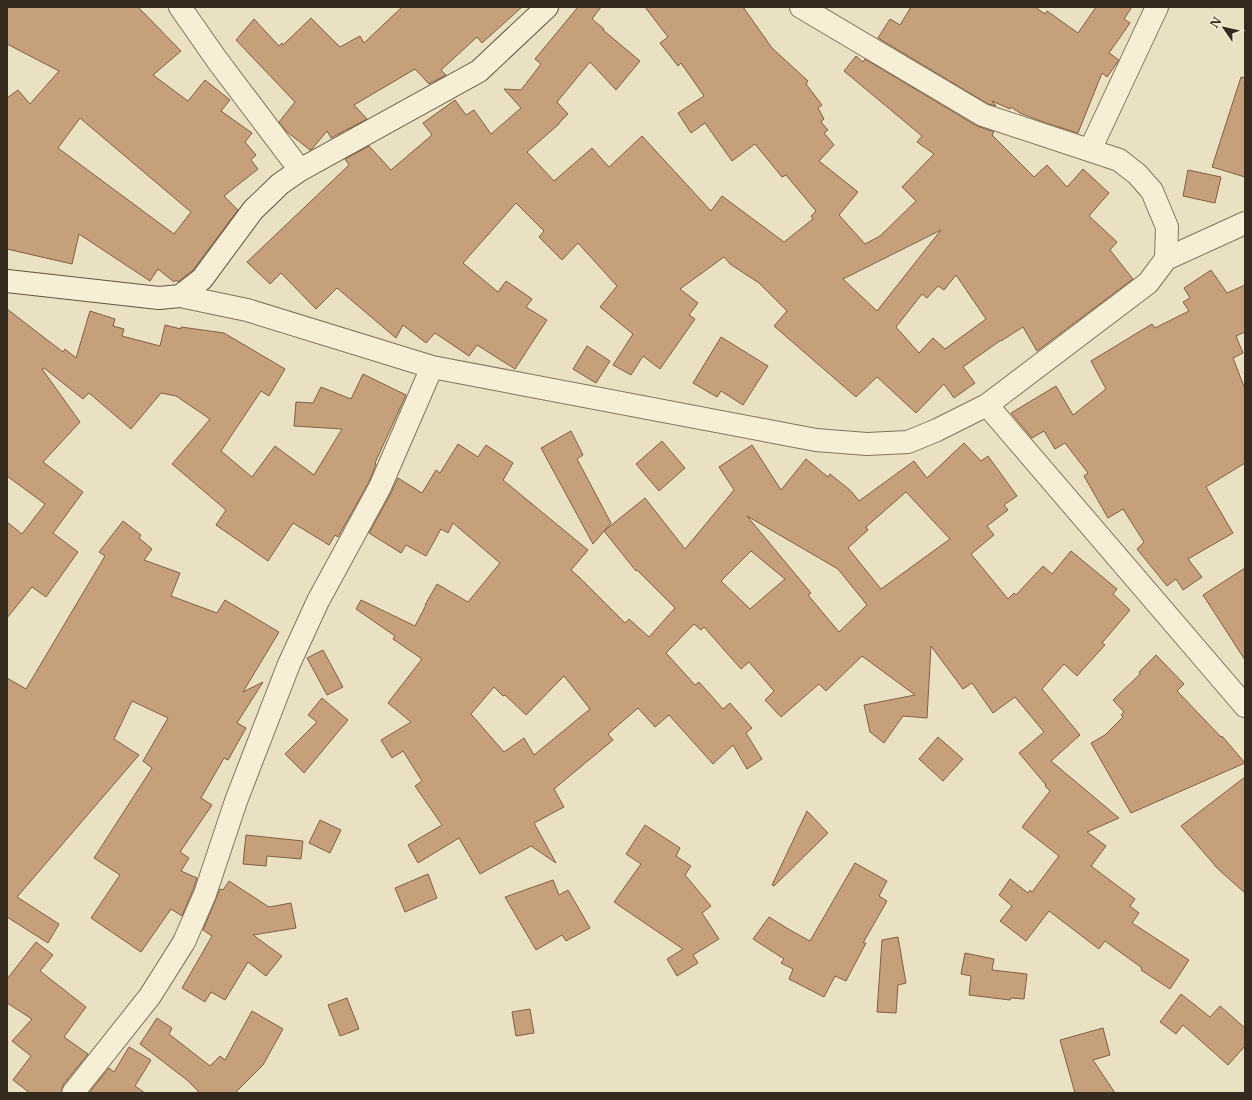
<svg xmlns="http://www.w3.org/2000/svg" width="1252" height="1100" font-family="'Libre Baskerville',serif">
  <style>
    .building { fill: #c69f7b; stroke: #815f43; fill-rule: evenodd }
    .lines { fill: none; stroke-linecap: round; stroke-linejoin: round }
    .minor-casing { stroke: #83735b; stroke-width: 24 }
    .secondary-casing { stroke: #65543e; stroke-width: 24 }
    .minor { stroke: #f6eed5; stroke-width: 22 }
    .secondary { stroke: #f6eed5; stroke-width: 22 }
  </style>
  <rect width="100%" height="100%" fill="#eae1c3"/>
  <path class="building" d="M7,7H138L181,51L153,75L188,101L205,80L230,100L221,111L252,133L245,142L256,155L251,160L258,169L224,196L238,210L193,270L178,282L176,280L174,282L158,269L150,281L79,234L72,264L7,249V98L18,90L30,104L59,71L7,44ZM80,118L191,212L174,234L58,148Z
    M402,7H522L482,43L477,37L441,70L446,75L429,84L415,69L354,105L367,119L331,138L327,131L312,149L310,150L286,131L279,122L295,102L236,40L254,19L279,46L282,43L283,45L311,18L340,47L360,36L364,43Z
    M578,7H601L592,19L604,29L603,30L640,61L616,90L590,62L557,102L568,114L559,123V124L527,152L554,181L592,148L609,167L642,136L711,211L722,196L784,242L813,219L811,216L816,211L786,175L782,177L755,144L732,161L705,123L691,133L678,113L704,96L681,63L678,66L660,43L668,37L645,7H743L772,48L808,81L806,84L822,105L818,108L824,119L821,122L828,130L824,133L834,145L819,161L858,192L839,215L865,244L880,236L916,201L902,187L934,154L917,142L922,136L844,71L856,56L863,62L865,59L977,126L994,132L992,135L1034,177L1047,165L1067,187L1083,169L1109,193L1089,216L1117,242L1110,250L1133,279L1037,351L1023,327L1001,341V340L963,367L975,383L954,398L944,384L916,413L877,377L856,397L774,326L787,311L759,283L730,264L724,257L680,289L698,303L689,315L695,319L660,369L643,356L631,375L613,365L633,334L600,307L617,286L578,243L562,260L539,237L544,231L516,203L463,263L498,292L506,281L532,299L526,307L547,320L515,369L477,345L469,356L435,333L426,343L403,325L396,338L337,288L316,309L281,273L270,284L247,262L349,165L345,159L369,146L391,170L432,135L423,123L455,100L466,115L474,110L491,134L521,108L504,89L521,90L541,64L535,59ZM941,230L877,311L843,279ZM956,275L986,319L945,349L933,338L919,353L896,327L922,294L927,298L938,286L944,290Z
    M911,7H1035L1045,14L1047,11L1078,33L1096,7H1132L1124,19L1130,23L1109,53L1119,60L1107,77L1102,73L1078,133L1046,123L1020,113L1011,107L1010,109L992,101L996,106L988,104L878,38L890,19L900,25Z
    M1241,77L1245,78V177L1212,167Z
    M1188,170L1221,177L1215,203L1183,196Z
    M1211,270L1227,293L1245,285V332L1236,336L1243,353L1233,358L1245,389V463L1206,487L1233,533L1188,559L1202,577L1183,590L1176,579L1167,586L1137,549L1144,542L1123,509L1108,518L1084,476L1088,473L1065,443L1055,449L1044,431L1032,438L1011,413L1056,386L1073,415L1106,389L1091,361L1152,324L1155,328L1189,311L1183,302L1190,298L1184,288Z
    M7,309L63,352L65,349L76,358L90,311L115,319L113,326L124,329L122,336L160,346L165,325L181,329V327L224,333L285,369L269,396L261,391L221,451L252,477L275,446L314,475L342,429L294,426L296,402L313,403L321,387L351,399L363,374L406,395L375,463L376,464L369,482L338,537L335,535L329,545L293,523L268,561L216,525L226,510L172,464L210,419L176,396L161,393L131,429L89,393L83,399L44,368L42,369L80,422L43,462L83,492L53,533L78,552L46,597L32,587L7,618V522L22,534L45,504L7,476Z
    M721,337L768,366L743,405L721,391L717,397L693,383Z
    M587,346L610,361L596,383L573,369Z
    M571,431L583,455L577,459L611,523L593,544L541,448Z
    M662,441L685,468L659,491L636,464Z
    M964,443L981,461L988,456L1017,496L1004,505L1008,510L987,526L994,535L971,554L1008,599L1014,593L1016,595L1043,566L1052,574L1071,551L1117,589L1113,594L1130,610L1102,643L1105,645L1077,676L1064,664L1042,689L1080,735L1051,761L1119,818L1087,832L1106,846L1091,866L1135,899L1130,906L1139,913L1132,923L1189,960L1170,989L1141,970L1142,968L1105,941L1099,949L1049,911L1026,941L1000,921L1012,906L999,895L1010,879L1028,893L1030,890L1032,892L1059,856L1022,827L1050,791L1045,786L1046,785L1019,753L1044,732L1015,697L993,713L972,683L963,689L931,646L927,718L903,716L884,743L870,732L864,705L915,695L862,656L826,691L819,684L781,717L765,700L774,691L749,662L741,669L704,627L701,630L694,624L666,653L695,685L699,682L723,709L730,703L752,728L746,733L762,759L747,769L733,745L713,764L669,715L655,727L638,708L608,734L613,740L554,789L564,807L534,823L556,863L531,846L480,874L459,838L418,863L408,845L442,825L415,786L422,781L403,751L392,758L381,740L411,722L388,703L422,659L393,639L395,636L356,609L361,600L415,626L426,605H425L437,584L468,602L500,563L453,523L448,533L441,529L426,556L406,545L401,553L369,533L391,493L398,478L422,493L436,470L440,473L458,444L478,457L486,445L513,463L503,480L588,550L571,570L580,578L625,623L629,619L649,637L675,608L637,570L636,571L604,531L645,498L685,549L734,490L719,467L752,445L781,490L806,459L828,477L830,474L851,491L859,501L914,461L927,478ZM906,492L950,539L881,589L848,548L868,530L866,527ZM747,516L838,569L867,605L839,632L808,595L811,593ZM751,551L785,579L750,609L721,581ZM564,676L590,709L534,755L524,738L504,752L471,714L494,687L503,696L505,695L526,715Z
    M123,521L141,535L139,538L152,549L144,560L180,573L171,596L217,613L225,600L279,632L243,692L263,682L237,723L246,728L228,760L224,758L201,798L212,805L180,852L189,858L181,871L197,878L193,890L182,916L171,909L141,952L91,918L120,875L94,858L152,768L143,761L168,718L132,701L114,739L139,755L17,897L59,924L48,943L7,917V678L26,689L105,556L99,552Z
    M1245,568V660L1203,595Z
    M323,650L343,687L327,695L307,658Z
    M1156,655L1184,684L1177,691L1221,737L1222,736L1245,763L1131,813L1091,743L1105,735L1123,717L1121,715L1124,712L1113,700L1140,674L1139,672Z
    M322,698L348,720L304,773L285,754L317,722L308,715Z
    M938,737L963,759L943,781L919,759Z
    M1245,777V893L1218,869L1181,826Z
    M807,811L828,833L774,886L772,885Z
    M320,820L341,830L330,853L309,843Z
    M645,825L680,848L676,856L691,866L685,875L711,906L702,913L719,939L693,955L698,963L677,976L667,959L683,949L614,902L641,864L626,854Z
    M246,835L303,841L301,859L267,856L266,866L243,864Z
    M855,863L887,881L879,896L887,901L863,943H866L846,981L835,976L824,997L789,979L793,969L781,963L784,959L753,939L769,917L790,930L810,941Z
    M428,874L437,898L405,912L395,888Z
    M553,880L559,895L568,890L590,928L566,941L562,935L536,950L505,897Z
    M229,881L269,907L291,903L296,928L253,935L282,956L266,976L248,962L225,1000L211,992L205,1002L182,988L212,936L203,930L220,889L223,890Z
    M898,937L906,983L898,985L896,1013L877,1012L882,940Z
    M36,942L53,955L40,971L86,1007L64,1037L88,1054L63,1085L61,1093H30L13,1080L31,1056L12,1041L32,1019L7,1003V979Z
    M965,953L994,959L992,970L1027,974L1024,999L1011,998L1010,1000L969,995L971,976L961,974Z
    M1181,994L1210,1017L1220,1006L1245,1028V1046L1228,1065L1183,1025L1176,1034L1160,1022Z
    M347,998L359,1029L340,1036L328,1005Z
    M530,1009L534,1033L516,1036L512,1012Z
    M252,1011L283,1029L263,1065L235,1093H200L187,1080L140,1044L157,1018L172,1028L169,1034L210,1066L220,1056L225,1060Z
    M1103,1028L1110,1055L1093,1060L1115,1093H1075L1060,1040Z
    M129,1047L151,1060L135,1086L145,1093H89L109,1068L114,1072Z"/>
  <g class="lines">
    <defs>
      <path id="minor" d="M180,7L217,60L300,170
        M1090,150L1157,7
        M1166,259L1245,223
        M180,296L247,310L432,367L816,440L867,444L908,442L937,430L987,405L1148,283L1166,259L1167,227L1152,191L1137,174L1119,160L983,115L801,7
        M987,405L1245,706
        M73,1093L150,996L184,942L205,894L236,801L289,664L318,601L380,487L432,367"/>
      <path id="secondary" d="M7,281L159,298L180,296L202,279L253,210L280,184L300,170L479,71L547,7"/>
    </defs>
    <use href="#minor" class="minor-casing"/>
    <use href="#secondary" class="secondary-casing"/>
    <use href="#minor" class="minor"/>
    <use href="#secondary" class="secondary"/>
  </g>
  <rect width="1252" height="1100" fill="none" stroke="#342a1e" stroke-width="16"/>
  <g transform="translate(1224 28) rotate(304)" stroke="#f2ebd2" stroke-width="3" paint-order="stroke">
  <path d="M0-3L7 15L0 10L-7 15Z" fill="#342a1e"/>
  <text y="-6" font-size="11" font-weight="bold" text-anchor="middle" fill="#342a1e">N</text>
  </g>
</svg>
